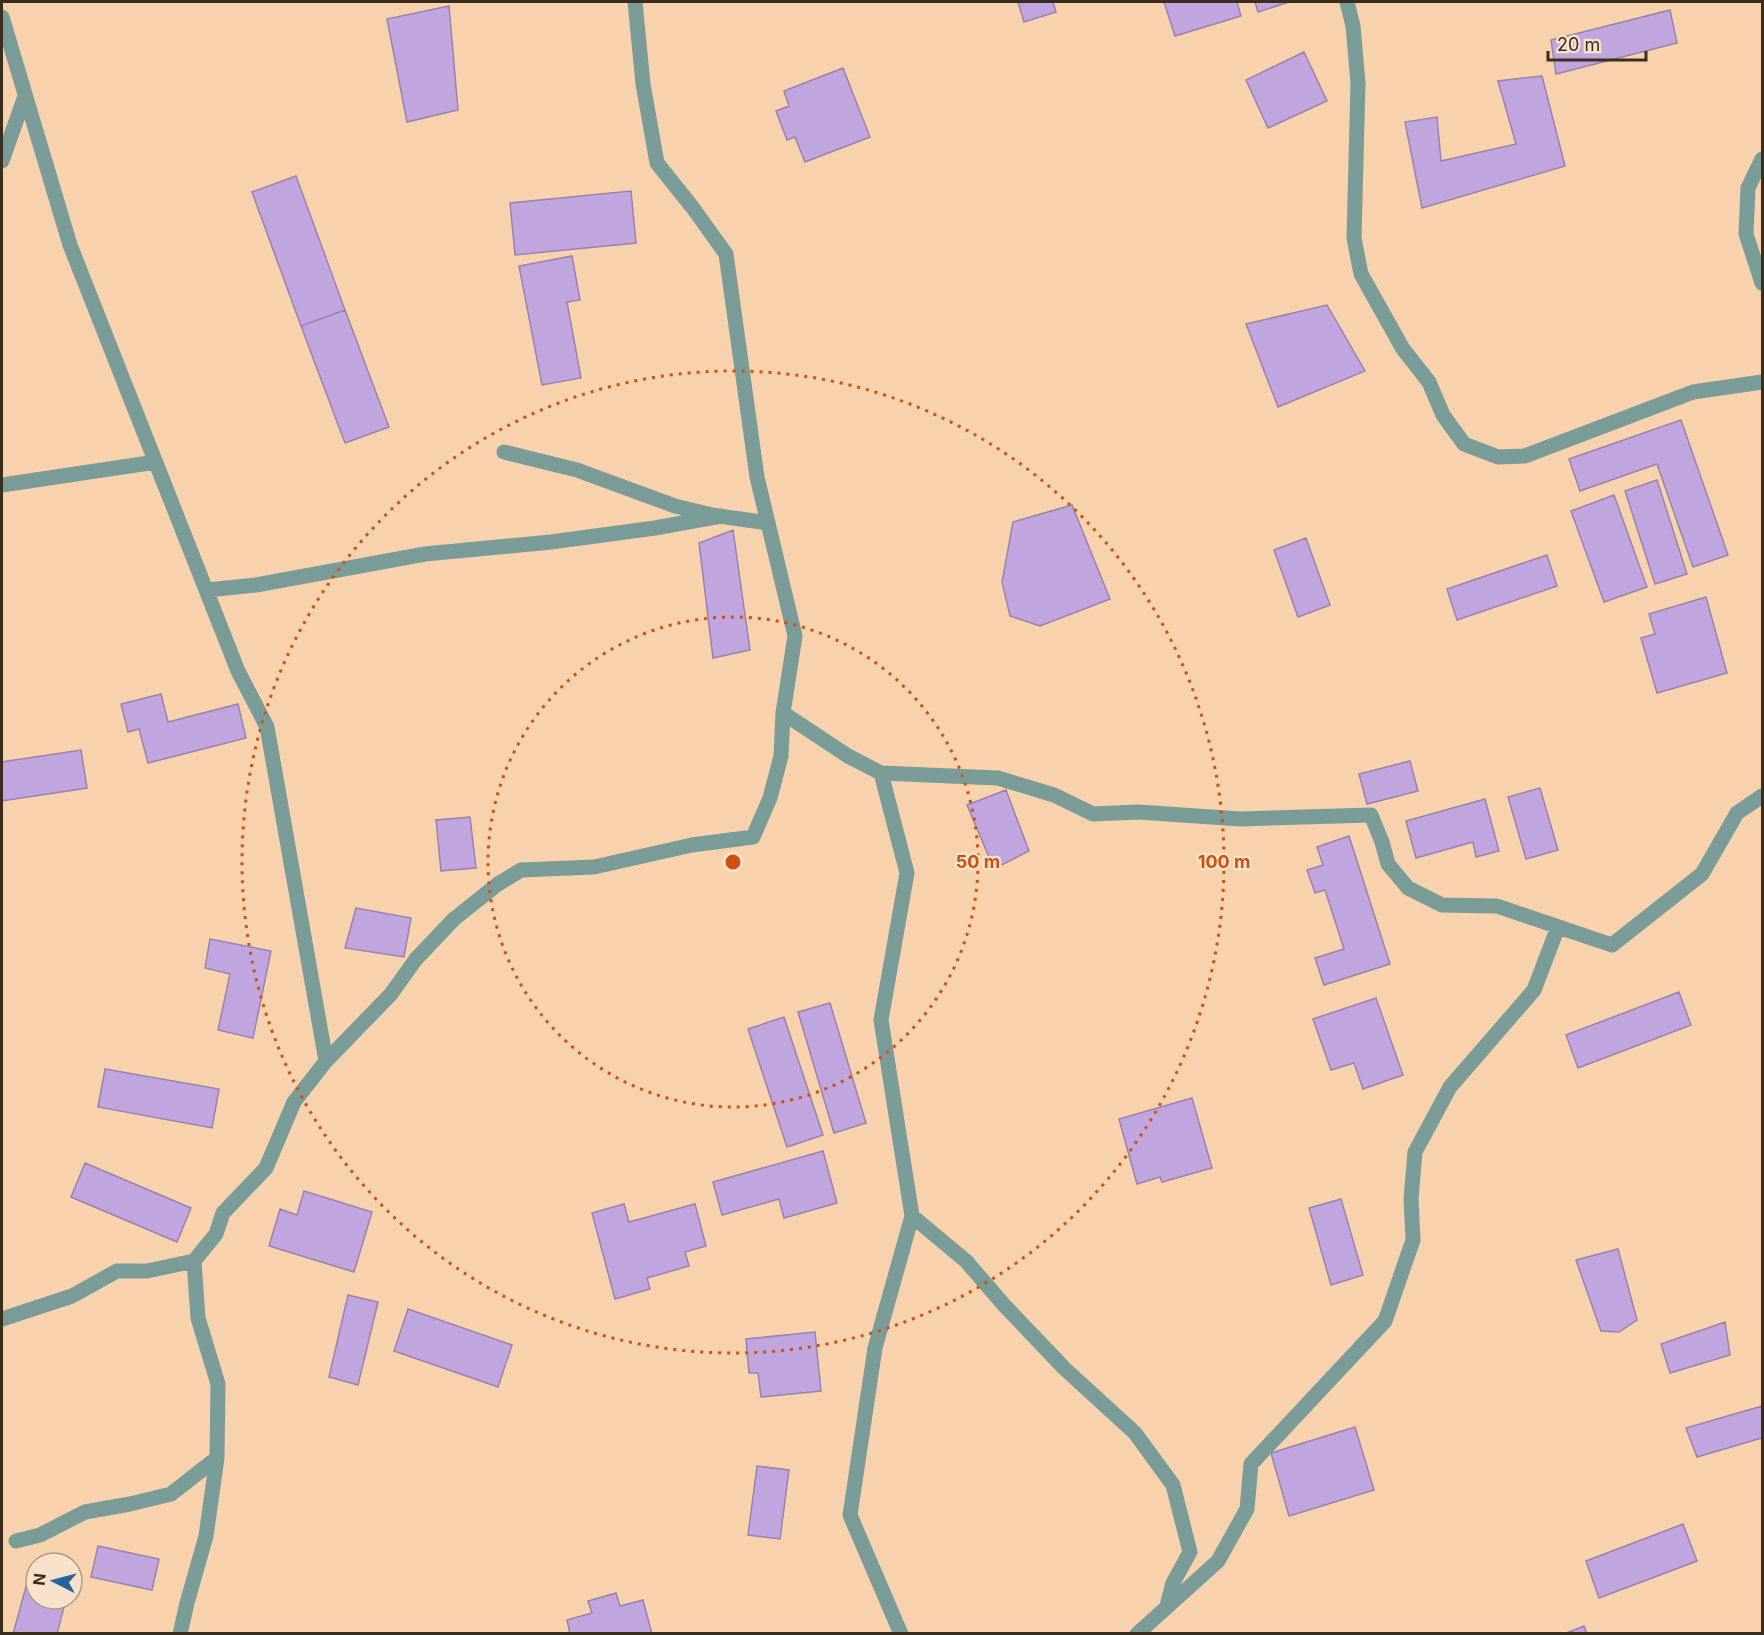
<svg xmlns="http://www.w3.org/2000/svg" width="1764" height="1635" font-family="Inter,sans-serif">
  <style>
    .building { fill: #c0a5de; stroke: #9783ad; stroke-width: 1.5 }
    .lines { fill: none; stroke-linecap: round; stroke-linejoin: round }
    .minor { stroke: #7a9c98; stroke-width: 15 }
    .ring { fill: none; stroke: #ce520f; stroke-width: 3; stroke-dasharray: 3 6 }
    .centre { fill: #ce520f; stroke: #f9e2cc; stroke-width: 3 }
    .ring-label { font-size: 18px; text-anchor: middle; font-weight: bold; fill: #ce520f; stroke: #f9e2cc; stroke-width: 4.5; stroke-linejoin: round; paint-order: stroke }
  </style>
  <rect width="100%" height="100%" fill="#f8d2ac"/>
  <path class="building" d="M1018,2H1053L1056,12L1024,22Z
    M1164,2H1237L1241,16L1175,36Z
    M1255,2H1289L1258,12Z
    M449,6L458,110L407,122L387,19Z
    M1670,10L1677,43L1556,74L1551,40Z
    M1304,52L1327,101L1268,128L1246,80Z
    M843,68L870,137L805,162L795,137L787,140L776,111L789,106L784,91Z
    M1542,76L1565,166L1422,208L1405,122L1437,117L1441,161L1516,144L1498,81Z
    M296,176L345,310L301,326L252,192Z
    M631,191L636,243L515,255L510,203Z
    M572,256L580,300L567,302L581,378L542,385L519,266Z
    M1327,305L1365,371L1278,407L1246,324Z
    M345,310L389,427L345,443L301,326Z
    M1681,420L1728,555L1693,567L1657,464L1580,491L1569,459Z
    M1657,480L1687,574L1655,584L1625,491Z
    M1614,495L1647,587L1604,602L1571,511Z
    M1072,505L1110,599L1040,626L1010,616L1002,582L1013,522Z
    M733,530L750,650L713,658L699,543Z
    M1306,538L1330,605L1298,617L1274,550Z
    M1547,555L1557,586L1457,620L1447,589Z
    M1706,597L1727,673L1657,693L1641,638L1655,634L1649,614Z
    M161,694L168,722L238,704L246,738L148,763L139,729L128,732L121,704Z
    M81,750L87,788L2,801V762Z
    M1410,761L1418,791L1367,804L1359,774Z
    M1540,788L1558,850L1526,859L1508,797Z
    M1006,790L1029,851L994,869L967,805Z
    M1485,799L1499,851L1476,857L1473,842L1416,858L1406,821Z
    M470,817L476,868L441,871L436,820Z
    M1349,836L1390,964L1324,985L1315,958L1344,949L1325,890L1315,893L1307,870L1323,865L1317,847Z
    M356,908L411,918L404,957L345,948Z
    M210,939L271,951L253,1038L218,1030L230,974L205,968Z
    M1679,992L1691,1025L1578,1068L1566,1035Z
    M1376,998L1403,1075L1363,1089L1354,1063L1331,1070L1313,1019Z
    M830,1003L866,1123L834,1133L798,1012Z
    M784,1017L823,1135L787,1147L748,1029Z
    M105,1069L219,1089L212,1128L98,1107Z
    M1192,1098L1212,1168L1162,1182L1160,1177L1137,1184L1119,1119Z
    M823,1151L837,1203L784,1218L779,1199L722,1215L713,1182Z
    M85,1163L191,1208L177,1242L71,1197Z
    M304,1191L372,1212L354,1272L269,1246L280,1209L297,1215Z
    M1341,1199L1363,1275L1331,1285L1309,1208Z
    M624,1204L629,1222L695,1204L706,1246L685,1252L689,1266L647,1278L650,1289L615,1299L592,1213Z
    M1618,1249L1637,1320L1619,1332L1601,1331L1576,1260Z
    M348,1295L378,1302L358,1385L329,1377Z
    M408,1309L512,1345L498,1387L394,1351Z
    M1725,1322L1730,1355L1670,1373L1661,1344Z
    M815,1332L821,1391L761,1397L758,1373H749L746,1339Z
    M1762,1406V1438L1697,1457L1686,1428Z
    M1355,1427L1374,1490L1289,1516L1271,1453Z
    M757,1466L789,1470L780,1539L748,1535Z
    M1683,1524L1697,1561L1599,1598L1586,1561Z
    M98,1546L159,1559L152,1590L91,1577Z
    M27,1583L36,1586V1599H66L57,1634H13Z
    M616,1593L620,1606L643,1600L652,1634H570L567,1620L592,1613L588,1601Z
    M1584,1626L1587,1634H1564Z"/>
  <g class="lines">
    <path class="minor" d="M1347,2L1353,26L1358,83L1354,238L1361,274L1403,349L1429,382L1443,415L1464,444L1498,457L1525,456L1693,392L1762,382
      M2,17L70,245L238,671L267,727L326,1061
      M1762,159L1748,188L1746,234L1762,283
      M2,161L25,96
      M504,452L577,470L675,506L712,515L768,523
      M2,485L156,462
      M207,590L256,585L425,554L551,542L655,528L721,516
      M783,713L848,756L881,773L998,778L1054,795L1093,814L1138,812L1241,819L1371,815L1382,842L1388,864L1408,888L1442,905L1497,906L1612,945L1558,927L1534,990L1450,1087L1415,1152L1411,1199L1413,1240L1385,1321L1251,1464L1247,1509L1218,1561L1137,1634
      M881,773L907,873L881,1020L912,1216L875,1348L850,1515L901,1634
      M1612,945L1702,874L1737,813L1762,796
      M912,1216L966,1261L1004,1305L1064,1368L1135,1433L1173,1485L1190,1552L1173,1583L1167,1606
      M2,1319L72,1296L117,1271H147L194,1261L216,1234L223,1213L266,1168L294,1102L326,1061L391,994L416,959L454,919L498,884L521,870L594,867L692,845L753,837L770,798L781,756L783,713L795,636L757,477L726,254L693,208L657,163L643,84L635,2
      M16,1541L40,1535L85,1512L130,1504L171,1494L217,1458
      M180,1634L187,1603L206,1536L217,1458L218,1384L198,1318L194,1261"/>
  </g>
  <g class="ring">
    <circle cx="733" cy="862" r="245"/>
    <circle cx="733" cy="862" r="491"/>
  </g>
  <circle cx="733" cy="862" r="9" class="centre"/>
  <g class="ring-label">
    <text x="978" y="868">50 m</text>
    <text x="1224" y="868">100 m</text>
  </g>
  <rect width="1764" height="1635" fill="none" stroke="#3b2d1e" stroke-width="6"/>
  <g transform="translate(54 1581) rotate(276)"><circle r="28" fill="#f9e2cc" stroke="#ad9a86" stroke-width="1.5"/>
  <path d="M0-4.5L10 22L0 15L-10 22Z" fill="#21659a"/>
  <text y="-9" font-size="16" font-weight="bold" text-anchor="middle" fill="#3b2d1e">N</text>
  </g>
  <path d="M1548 51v9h98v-9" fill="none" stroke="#3b2d1e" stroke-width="3"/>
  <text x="1557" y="51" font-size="18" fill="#3b2d1e" stroke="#f9e2cc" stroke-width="4.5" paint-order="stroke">20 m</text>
</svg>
